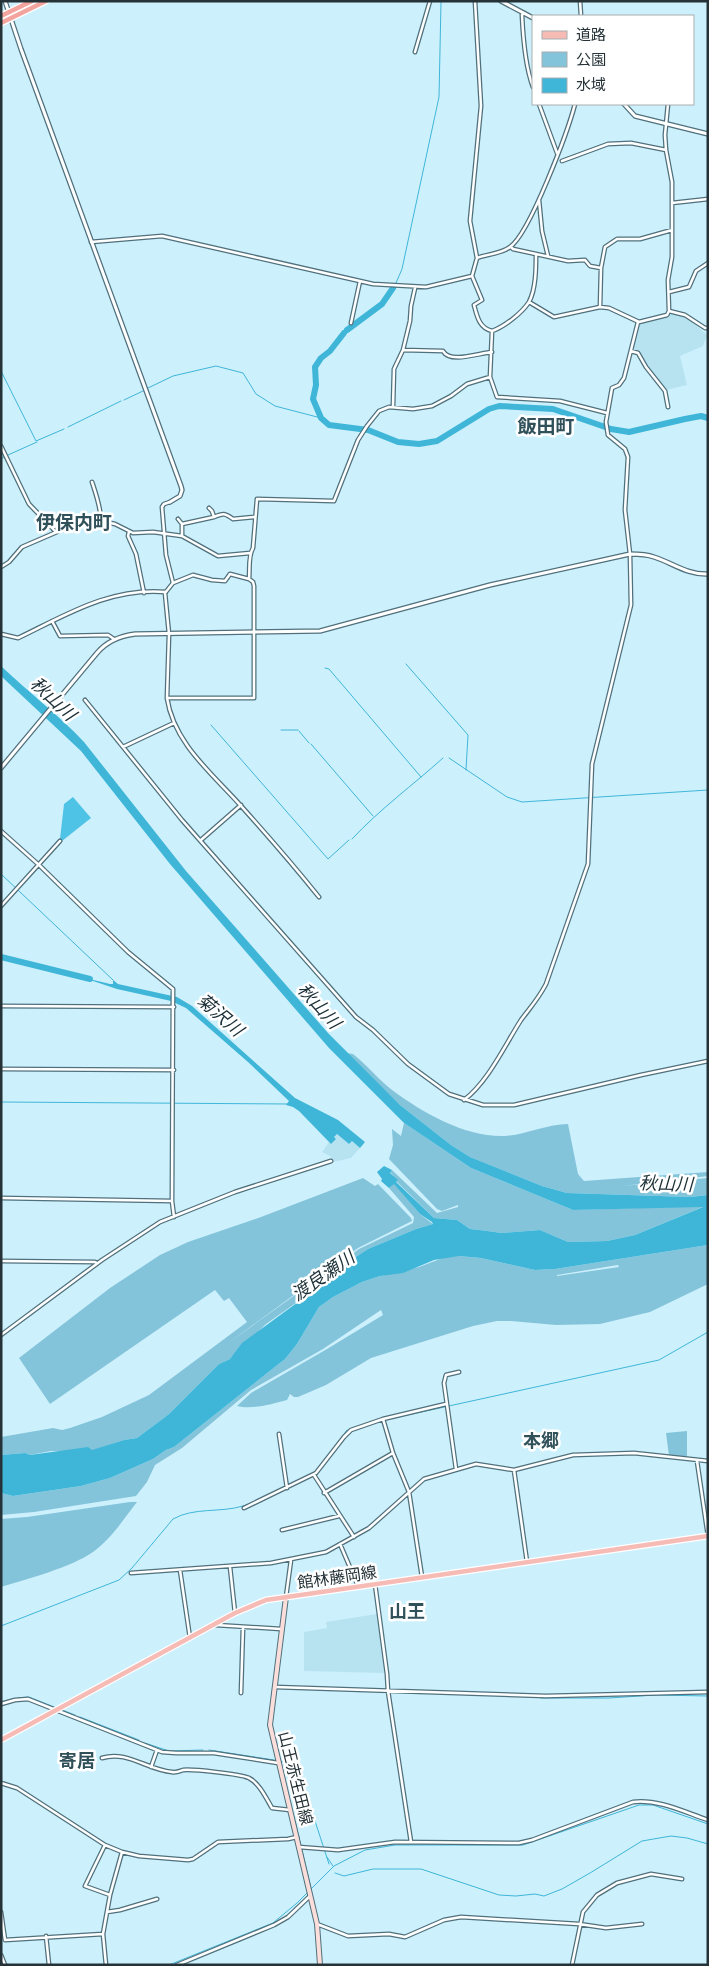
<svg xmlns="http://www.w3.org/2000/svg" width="709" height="1966" font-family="Lato,'Noto Sans JP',sans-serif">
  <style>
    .built { fill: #b7e3f1 }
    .green { fill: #84c4da; fill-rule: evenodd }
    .forest { fill: #4fc3e5 }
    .water { fill: #3fb6d8 }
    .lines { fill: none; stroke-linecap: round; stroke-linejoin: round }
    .stream { stroke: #3fb6d8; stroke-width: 1 }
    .river { stroke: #3fb6d8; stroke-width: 6 }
    .minor-casing { stroke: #50707b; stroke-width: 5 }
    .tertiary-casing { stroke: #50707b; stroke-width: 5.5 }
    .secondary-casing { stroke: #50707b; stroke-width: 6 }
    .primary-casing { stroke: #fff; stroke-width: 7 }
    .trunk-casing { stroke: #fff; stroke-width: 7 }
    .minor { stroke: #fff; stroke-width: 2.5 }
    .tertiary { stroke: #fff; stroke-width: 3 }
    .secondary { stroke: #fbddda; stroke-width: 4 }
    .primary { stroke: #f7bbb6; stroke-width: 4.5 }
    .trunk { stroke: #f4a49e; stroke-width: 4.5 }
    .labels { text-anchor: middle; stroke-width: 5; stroke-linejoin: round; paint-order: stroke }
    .street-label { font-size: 16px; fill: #253237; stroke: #fff }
    .water-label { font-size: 18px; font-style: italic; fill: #1b2f36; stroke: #fff }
    .neighbourhood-label { font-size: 18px; font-weight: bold; fill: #30505a; stroke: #fff }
    .quarter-label { font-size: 19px; font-weight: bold; fill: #30505a; stroke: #fff }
  </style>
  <rect width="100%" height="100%" fill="#cdf0fd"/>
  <path class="built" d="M670,313L685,316L707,335L703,346L680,356L687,385L666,390L648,367L639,351L633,350L640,323L668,317Z
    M337,1134L349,1144L352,1141L360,1148L351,1158L333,1162L330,1156L322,1152L329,1142L331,1144L336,1139L334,1137Z
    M377,1614L385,1673L304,1671V1632L327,1628L326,1622Z"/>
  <path class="green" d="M346,1053L353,1054C367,1065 378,1079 392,1090C423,1113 465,1137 504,1136C526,1135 547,1124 568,1124L578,1174L584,1181L708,1172V1176L623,1186L708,1178V1195L690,1197L567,1193L542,1186L470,1157L451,1145L400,1105Z
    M404,1123L471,1168L573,1210L705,1206L635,1235L607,1241L568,1242L540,1230L502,1233L480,1230L470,1229L457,1220L434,1218L396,1181L397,1180L390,1172L392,1170L437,1213L458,1207V1205L442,1211L437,1209L389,1159L393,1145L392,1129L401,1136Z
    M363,1178L375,1186L378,1184L411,1218L412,1221L358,1248L227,1344L359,1249L413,1223L414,1217L389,1188L394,1183L420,1214L433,1224L416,1229L368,1249L351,1260L320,1286L266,1324L230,1359L219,1364L169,1414L137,1438L124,1440L91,1451H51L30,1455L25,1453L1,1455V1437L53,1428L62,1430L70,1428L102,1417L149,1395L247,1322L229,1298L224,1301L215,1290L50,1404L19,1358L110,1288L160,1255L188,1242L261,1217Z
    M708,1245V1284L650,1312L600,1324L556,1325L511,1321H497L473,1326L371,1358L326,1385L298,1397H294L290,1394L287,1400C272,1404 252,1410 237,1406L251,1393L327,1349L383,1315L381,1310L323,1349L251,1390L182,1448L155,1465L147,1482L136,1496L34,1512L1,1515V1493L13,1496L81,1486L110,1478L153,1459L166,1450L174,1447L285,1359L297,1344L319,1307L333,1297L362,1282L380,1276L419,1267L448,1256H459L481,1258L535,1270L555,1269ZM618,1265L619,1267L557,1276V1275Z
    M687,1431V1458L669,1456L666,1433Z
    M130,1502H137C123,1520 111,1539 93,1552C74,1566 25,1580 1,1587V1519L27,1517Z"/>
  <path class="forest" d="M73,797L91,818L62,841L60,839L64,804Z"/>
  <path class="water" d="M1,666C28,692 59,715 84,742L186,871L328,1033L400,1105L451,1145L470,1157L542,1186L567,1193L690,1197L708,1195V1245L555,1269L535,1270L481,1258L459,1256L434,1260L403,1273L380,1276L362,1282L333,1297L319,1307L297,1344L285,1359L174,1447L166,1450L153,1459L110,1478L81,1486L13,1496L1,1493V1455L25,1453L30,1455L88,1447L92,1450L124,1440L137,1438L169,1414L219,1364L230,1359L242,1343L320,1286L351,1260L368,1249L416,1229L433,1224L432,1222L420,1214L394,1184L389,1188L381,1181L382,1179L377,1172L384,1166L392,1170L390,1173L398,1180L396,1182L434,1218L457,1220L470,1229L480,1230L502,1233L540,1230L568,1242L607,1241L635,1235L703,1207L573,1210L471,1168L404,1123L329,1048L170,864L81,751L1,676Z
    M81,977L110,984H113V980L118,984L177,997L192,1006L295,1098L338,1120L365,1142L360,1148L352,1141L349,1144L337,1134L334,1137L336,1139L331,1144L299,1111L293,1107L286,1105L289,1101L248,1062L186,1008L171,1001L117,989Z"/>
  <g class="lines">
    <path class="stream" d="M396,283L402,269L439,97L441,2
      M1,371L36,441L64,429
      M148,388L173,376L216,366L243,373L256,394L275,406L321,418
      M124,400L143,391
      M68,427L121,401
      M8,455L37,442
      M1,459L4,457
      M406,664L468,735L466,770
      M325,668L329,669L421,777
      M211,725L328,859L349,840
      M281,730H298
      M299,731L309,743
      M311,744L373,816
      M449,758L507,797L522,802L708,790
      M352,839C380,809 413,785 443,758
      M1,874L113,980
      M1,1102L288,1104
      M394,1418L659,1360L708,1332
      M353,1431L364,1427
      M331,1452L347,1430
      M1,1626L119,1580L132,1568L173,1519C194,1507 220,1513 243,1506C257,1502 272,1493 285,1486
      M18,1698L29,1697L54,1707
      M541,1698H609L655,1695L708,1696
      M1,1702L12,1699
      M62,1710L75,1715
      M80,1717L139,1740
      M145,1743L169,1751L203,1750
      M209,1750L274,1760
      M281,1761L293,1767L301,1778L329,1864
      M294,1817L311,1888
      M327,1857L333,1866
      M335,1873L344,1876L373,1869H421L499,1895L516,1896L535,1894L544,1896L562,1889L590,1873L642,1841L671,1836L687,1838L708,1844
      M169,1965L273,1923L297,1903L334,1866L365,1850L395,1845H523L639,1805H653L708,1824"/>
    <path class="river" d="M347,330L382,304L393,288
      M344,333L330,351L321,358L315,367L316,385L313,399L321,418L329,425L368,430L398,442L419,444L437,441L489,409L499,406L553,409L611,429L629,432L685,419L701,416L708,418
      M1,957L90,979"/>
    <defs>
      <path id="minor" d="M475,1L481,106L470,221L477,258
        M580,1L581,16
        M524,13L522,15C523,37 525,66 533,87
        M415,52L430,1
        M539,104L557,153
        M666,150L672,182V257L668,280L669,311
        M562,161L608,144L631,143L666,150L665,135L668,104
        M539,200L542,231L548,256
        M672,203L708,199
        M91,242L162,236L373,284L426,287L472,276L477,258C487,254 501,254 510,247C530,233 568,131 575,104
        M511,247L513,249L568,261L585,260L590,266L601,268
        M472,276L482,300L474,305C477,316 479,328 492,331
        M669,292L689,287L696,271L708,263
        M529,302L554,317L600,307L609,308L639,322L667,315L669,311L685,315L705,328H708
        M600,307L601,268L605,247L617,239H640L672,230
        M351,323L360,281
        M403,350L443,351C450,364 479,353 492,352
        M631,351L638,353L646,367L665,391L668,407
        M490,377L497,397L560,401L607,413
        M393,406L394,369L403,350L410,321L411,306L415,288
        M1,446L29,504L56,532
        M92,482C96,494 101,508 101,521
        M170,502L164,504L162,507L166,555L173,583L165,593L169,634L167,698H254V586L253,582L249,579C250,568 248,556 253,548L257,499L334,501L358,440L367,426L379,411L389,407L413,409L432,406L451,396L467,384L490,377L492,331C504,327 522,313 529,302C536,289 536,268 536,254
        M214,517C223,513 225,513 233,519L254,517
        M178,519L182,524V536
        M182,524L214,517L212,511L209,508
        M129,532L128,536L136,554L144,593
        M1,567L9,562L22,547L80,522L90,520L101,521L115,524L133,533L153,532L182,536L218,556L250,553
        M173,583L193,575L212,580L225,581L230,574L249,579
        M52,621L60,636L108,635L114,639
        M1,634L18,638C66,615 110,587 166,592
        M167,698C174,744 213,774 242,807C268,836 294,866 319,897
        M85,700L182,820L356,1017L373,1030L408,1064L449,1094L483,1105H514L641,1075L708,1061
        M123,747L174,723
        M1,831L39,865L128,952L173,989L172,1201L174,1217
        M201,840L241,805
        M1,906L60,841
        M1,1006L174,1007
        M1,1069L174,1070
        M464,1100C488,1082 505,1045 521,1020C530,1008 539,998 546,984L588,864L592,764L631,605L630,554L625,510L628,457L625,449L608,435L606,422L612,388L619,385L624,378L638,322
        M1,1198L172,1201
        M1,1261L95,1262L97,1263
        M1,1335L102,1260L160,1222L235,1192L331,1161
        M383,1419L393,1453L409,1492L422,1577
        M279,1434L287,1488
        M697,1461L708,1536
        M456,1469L444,1383L446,1375L459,1372
        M514,1470L527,1562
        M314,1475L354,1537
        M324,1493L393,1453
        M244,1508L316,1473L344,1437L351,1430L383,1419L446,1404
        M282,1530L339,1516
        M340,1544L358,1586
        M230,1567L235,1613
        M180,1570L190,1638
        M131,1573L271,1563L326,1552L369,1528L424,1479L476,1464L514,1470L573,1455L634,1453L708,1461
        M375,1584L387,1674L388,1691L411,1842
        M286,1597L291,1560
        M216,1625L281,1629
        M275,1687L546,1696L708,1692
        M241,1693L243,1627
        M1,1704L15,1700L28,1699L162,1752L176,1753H214L278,1763
        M102,1758C127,1750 147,1770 172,1772C176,1773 180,1771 183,1770C193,1769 240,1774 249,1778C260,1784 266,1798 272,1808L290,1810
        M151,1767L157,1750
        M1,1783L17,1788L105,1845L122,1852L139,1856L188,1860L193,1859L218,1842L288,1839L297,1837
        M105,1845L85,1886L110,1895
        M299,1847L338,1850L395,1842L519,1843L532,1840L633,1802C659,1799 684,1812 708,1820
        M1,1912L5,1940L103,1934
        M107,1912L120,1910L157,1899
        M317,1924L348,1936L389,1934L405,1937L444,1920L461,1917L579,1924L606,1928L642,1924
        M46,1936L49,1965
        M1,1955L5,1965
        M106,1965L103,1934L110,1895L122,1852
        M177,1965L274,1925L288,1917L310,1896
        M572,1965L583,1912L597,1895L617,1883L651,1874L682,1879"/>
      <path id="tertiary" d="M5,1L21,49L181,486L182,490L180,496L170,502
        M501,1L533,18
        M624,104L635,116L708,134
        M1,768L97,653C107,641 120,636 135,634L320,631L490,585L630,554C638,554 646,554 654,557C673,563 687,575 708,574"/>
      <path id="secondary" d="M286,1597L270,1725L317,1924L320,1965"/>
      <path id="primary" d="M1,1740L235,1613L266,1600L708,1536"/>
      <path id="trunk" d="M1,16L32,1
        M1,23L46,1"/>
    </defs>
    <use href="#minor" class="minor-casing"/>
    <use href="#tertiary" class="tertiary-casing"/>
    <use href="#secondary" class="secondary-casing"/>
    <use href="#primary" class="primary-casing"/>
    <use href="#trunk" class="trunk-casing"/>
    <use href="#minor" class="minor"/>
    <use href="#tertiary" class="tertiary"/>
    <use href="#secondary" class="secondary"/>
    <use href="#primary" class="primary"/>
    <use href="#trunk" class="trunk"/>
  </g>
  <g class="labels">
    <g class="street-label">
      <text transform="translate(337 1577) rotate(-8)" y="6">館林藤岡線</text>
      <text transform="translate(296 1778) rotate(76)" y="6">山王赤生田線</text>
    </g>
    <g class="water-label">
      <text transform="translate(53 699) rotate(43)" y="6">秋山川</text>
      <text transform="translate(319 1006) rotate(48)" y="6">秋山川</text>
      <text transform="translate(220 1015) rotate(41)" y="6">菊沢川</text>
      <text transform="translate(666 1184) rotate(2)" y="6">秋山川</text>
      <text transform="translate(323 1276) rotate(-35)" y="6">渡良瀬川</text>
    </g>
    <g class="neighbourhood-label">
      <text x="541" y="1447">本郷</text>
      <text x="407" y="1618">山王</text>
      <text x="77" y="1767">寄居</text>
    </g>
    <g class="quarter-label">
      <text x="546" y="433">飯田町</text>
      <text x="74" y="529">伊保内町</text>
    </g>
  </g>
  <rect width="709" height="1966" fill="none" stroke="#253237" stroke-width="5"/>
  <rect x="532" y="15" width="162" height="90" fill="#ffffff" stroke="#a8adaf"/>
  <rect x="542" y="31" width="25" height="8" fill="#f7bbb6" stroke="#a8adaf"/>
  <text x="576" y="40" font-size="15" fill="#253237">道路</text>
  <rect x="542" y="52" width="25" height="15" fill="#84c4da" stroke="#a8adaf"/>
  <text x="576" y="65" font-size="15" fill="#253237">公園</text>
  <rect x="542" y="78" width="25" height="15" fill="#3fb6d8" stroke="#a8adaf"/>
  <text x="576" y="90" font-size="15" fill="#253237">水域</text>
</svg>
